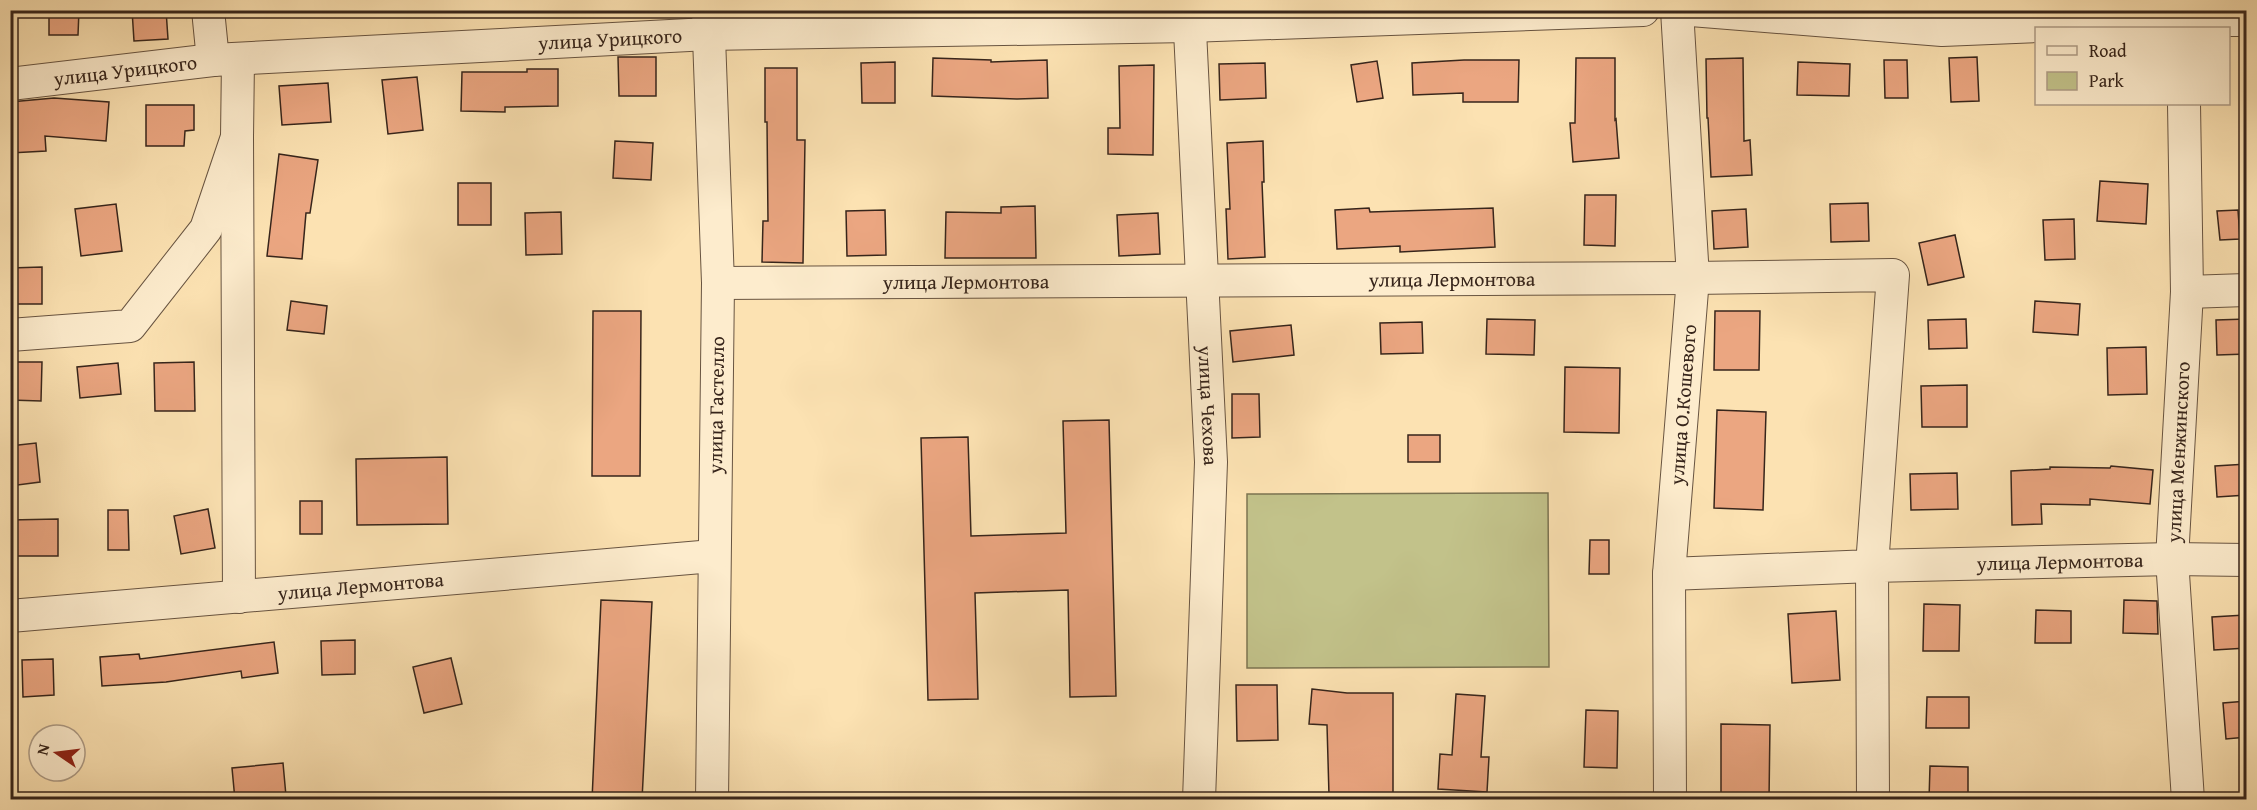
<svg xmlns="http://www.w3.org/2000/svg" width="2257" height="810" font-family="'Gentium Book Plus',serif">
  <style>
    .green { fill: #c2c28a; stroke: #7c7452; stroke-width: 1.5 }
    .building { fill: #eba681; stroke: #37251b; stroke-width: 1.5 }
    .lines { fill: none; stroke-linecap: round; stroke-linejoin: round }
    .minor-casing { stroke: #685441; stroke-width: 34 }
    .minor { stroke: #fdeccd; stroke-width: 32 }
    .labels { text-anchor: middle; stroke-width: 4.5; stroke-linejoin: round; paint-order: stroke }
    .street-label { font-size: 20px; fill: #37251b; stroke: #fdeccd }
  </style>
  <rect width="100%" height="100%" fill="#fce2b2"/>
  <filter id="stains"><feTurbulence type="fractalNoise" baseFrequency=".00333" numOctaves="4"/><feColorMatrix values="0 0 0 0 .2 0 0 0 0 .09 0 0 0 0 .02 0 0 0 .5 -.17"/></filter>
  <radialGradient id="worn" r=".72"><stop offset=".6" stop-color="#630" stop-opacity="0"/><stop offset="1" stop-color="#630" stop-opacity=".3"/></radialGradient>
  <path class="green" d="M1548,493L1549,667L1247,668V494Z"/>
  <path class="building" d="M49,10H79L78,35H49Z
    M132,10H166L168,39L134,41Z
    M618,57H656V96H619Z
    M1977,57L1979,101L1951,102L1949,58Z
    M933,58L991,60V62L1047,60L1048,98L1017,99L932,96Z
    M1576,58H1615V120L1616,119L1619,158L1573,162L1570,123H1575Z
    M1743,58L1744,141L1750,140L1752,175L1711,177L1708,118H1707L1706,59Z
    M1464,60H1519L1518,102H1463V93L1413,95L1412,63Z
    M1884,60H1907L1908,98H1885Z
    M1377,61L1383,98L1357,102L1351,65Z
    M895,62V103H862L861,63Z
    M1798,62L1850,64L1849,96L1797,95Z
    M1265,63L1266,98L1220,100L1219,64Z
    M1154,65L1153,155L1108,154V128H1120L1119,66Z
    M765,68H797V140H805L803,263L762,262L763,221H768L767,122H765Z
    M527,69H558V106L505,107V112L461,111L462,72H527Z
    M417,77L423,130L388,134L382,80Z
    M328,83L331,122L282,125L279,86Z
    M54,98L109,102L106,141L45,136L46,151L10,153V102Z
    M146,105H194V130L185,131L184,146H146Z
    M615,141L653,143L651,180L613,178Z
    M1263,141L1264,182H1262L1265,257L1228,259L1226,209H1230L1227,143Z
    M279,154L318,160L310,213H306L302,259L267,256Z
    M2100,181L2148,184L2146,224L2097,221Z
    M458,183H491V225H458Z
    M1585,195H1616L1615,246L1584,245Z
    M1868,203L1869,241L1831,242L1830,204Z
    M116,204L122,251L81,256L75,209Z
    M1035,206L1036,258H945L946,212L1001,213V207Z
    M1369,208L1370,212L1493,208L1495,247L1400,252V246L1337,249L1335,210Z
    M1746,209L1748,247L1714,249L1712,211Z
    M885,210L886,255L847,256L846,211Z
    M2238,210L2240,239L2220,240L2217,211Z
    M561,212L562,254L526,255L525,213Z
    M1158,213L1160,254L1119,256L1117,215Z
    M2074,219L2075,259L2045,260L2043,220Z
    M1955,235L1964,277L1928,285L1919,243Z
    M42,267V304H10V268Z
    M291,301L327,306L324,334L287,330Z
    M2035,301L2080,304L2078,335L2033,332Z
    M593,311H641L640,476H592Z
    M1715,311H1760L1759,370H1714Z
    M1487,319L1535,320L1534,355L1486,354Z
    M1966,319L1967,348L1929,349L1928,320Z
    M2247,319V354L2217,355L2216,320Z
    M1422,322L1423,353L1381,354L1380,323Z
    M1291,325L1294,355L1233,362L1230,331Z
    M2146,347L2147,394L2108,395L2107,348Z
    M10,362H42L41,401L10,400Z
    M194,362L195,411H155L154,363Z
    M118,363L121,394L80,398L77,367Z
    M1565,367L1620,368L1619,433L1564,432Z
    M1967,385V427H1922L1921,386Z
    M1232,394H1259L1260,437L1232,438Z
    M1717,410L1766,412L1763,510L1714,508Z
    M1109,420L1116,696L1070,697L1068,590L975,593L978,699L928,700L921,438L968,437L971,536L1066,533L1063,421Z
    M1408,435H1440V462H1408Z
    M36,443L40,482L10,486V446Z
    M447,457L448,524L357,525L356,459Z
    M2247,464V495L2217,497L2215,466Z
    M2111,466L2153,470L2150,504L2090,499V505L2041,504L2042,524L2012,525L2011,471L2050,469V467L2110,468Z
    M1957,473L1958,509L1911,510L1910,474Z
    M300,501H322V534H300Z
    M208,509L215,548L181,554L174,516Z
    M108,510H128L129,550H108Z
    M58,519V556H10V520Z
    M1590,540H1609V574H1589Z
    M601,600L652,602L642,800H592Z
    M2124,600L2157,601L2158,634L2123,633Z
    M1924,604L1960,605L1959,651H1923Z
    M2036,610L2071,611V643H2035Z
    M1836,611L1840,680L1792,683L1788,614Z
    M2245,615L2247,648L2214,650L2212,617Z
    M355,640V674L322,675L321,641Z
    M274,642L278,673L242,678L241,671L166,682L102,686L100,657L139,654L140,659Z
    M451,658L462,704L424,713L413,667Z
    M53,659L54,695L23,697L22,660Z
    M1236,685H1277L1278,740L1237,741Z
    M1312,689L1347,693H1393V793L1329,795L1327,725L1309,724Z
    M1456,694L1485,696L1481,757H1489L1487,792L1438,789L1440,754L1452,755Z
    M1927,697H1969V728H1926Z
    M2247,701V737L2226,739L2223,703Z
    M1586,710L1618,711L1617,768L1584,767Z
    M1721,724L1770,725L1769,800H1721Z
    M283,763L286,796L235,800L232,768Z
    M1930,766L1968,767V800H1929Z"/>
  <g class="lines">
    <defs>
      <g id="minor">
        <path d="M208,10L213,60"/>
        <path d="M708,10L718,283L712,800"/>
        <path id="s1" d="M1189,10L1211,462L1199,800"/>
        <path d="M1691,10L1942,30L2183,20H2246"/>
        <path id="s2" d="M10,84L213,60L708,34L1189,26L1643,10"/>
        <path d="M2184,104L2187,292L2172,559L2188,800"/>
        <path d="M237,137L239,597"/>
        <path id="s3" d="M718,283L1693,278L1893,275L1872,566L1669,574"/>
        <path d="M2187,292L2246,290"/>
        <path d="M10,335L130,326L206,229L237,137L238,59"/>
        <path id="s4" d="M10,616L713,556"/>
        <path id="s5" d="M1670,800L1669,574L1693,278L1677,10"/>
        <path id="s6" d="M1873,800L1872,566L2172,559L2246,560"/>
      </g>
    </defs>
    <use href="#minor" class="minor-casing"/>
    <use href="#minor" class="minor"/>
  </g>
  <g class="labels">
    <g class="street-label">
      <text dy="7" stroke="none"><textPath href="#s2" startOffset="602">улица Урицкого</textPath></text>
      <text dy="7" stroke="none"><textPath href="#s2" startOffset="116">улица Урицкого</textPath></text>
      <text dy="7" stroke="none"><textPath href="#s3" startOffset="734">улица Лермонтова</textPath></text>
      <text dy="7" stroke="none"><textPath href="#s3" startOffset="248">улица Лермонтова</textPath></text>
      <text transform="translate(716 405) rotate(-89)" y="7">улица Гастелло</text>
      <text dy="7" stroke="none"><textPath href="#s1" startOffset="396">улица Чехова</textPath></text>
      <text dy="7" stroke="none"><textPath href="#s5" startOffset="396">улица О.Кошевого</textPath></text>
      <text transform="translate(2178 452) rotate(-87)" y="7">улица Менжинского</text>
      <text dy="7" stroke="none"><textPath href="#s6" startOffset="422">улица Лермонтова</textPath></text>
      <text dy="7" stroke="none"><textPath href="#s4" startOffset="352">улица Лермонтова</textPath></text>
    </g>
  </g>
  <rect width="2257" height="810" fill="none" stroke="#fce2b2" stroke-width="36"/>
  <rect x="12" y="12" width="2233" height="786" fill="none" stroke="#37251b" stroke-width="3"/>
  <rect x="18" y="18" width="2221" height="774" fill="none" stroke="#37251b" stroke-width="1.5"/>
  <rect x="2035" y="27" width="195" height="78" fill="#fdeccd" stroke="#ae9c86" stroke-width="1.5"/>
  <rect x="2047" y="46" width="30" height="9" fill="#fdeccd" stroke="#ae9c86" stroke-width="1.5"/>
  <text x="2089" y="57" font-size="18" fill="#37251b">Road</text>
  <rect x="2047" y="72" width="30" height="18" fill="#c2c28a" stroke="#ae9c86" stroke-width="1.5"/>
  <text x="2089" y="87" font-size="18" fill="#37251b">Park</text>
  <g transform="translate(57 753) rotate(284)"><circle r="28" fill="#fdeccd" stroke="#ae9c86" stroke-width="1.5"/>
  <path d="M0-4.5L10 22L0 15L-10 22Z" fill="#8f2418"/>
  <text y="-9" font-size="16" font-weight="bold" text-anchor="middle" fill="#37251b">N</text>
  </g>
  <rect width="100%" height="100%" filter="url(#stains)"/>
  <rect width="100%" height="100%" fill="url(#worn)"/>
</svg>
